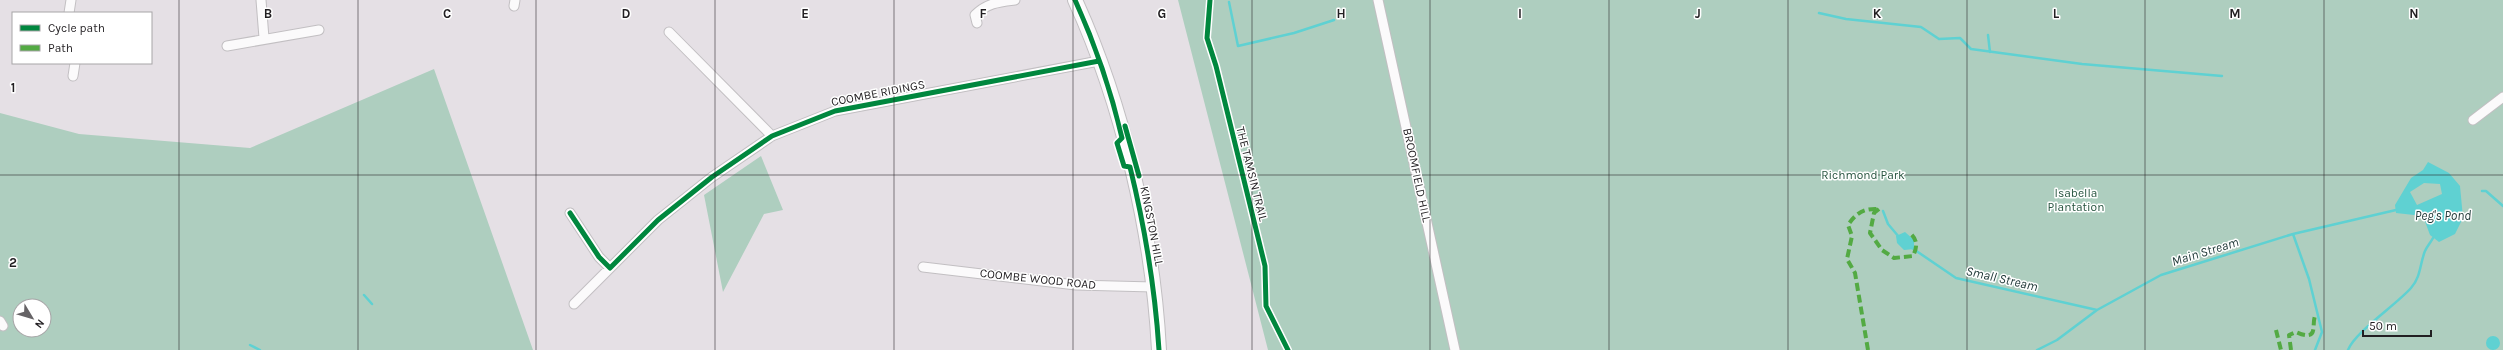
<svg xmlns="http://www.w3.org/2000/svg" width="2503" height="350" font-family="Karla,sans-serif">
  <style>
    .green { fill: #aecebf; fill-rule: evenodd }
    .water { fill: #5fd1d2; fill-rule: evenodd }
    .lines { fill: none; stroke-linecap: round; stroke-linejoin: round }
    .stream { stroke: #5fd1d2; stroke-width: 2.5 }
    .street-casing { stroke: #c2bfc2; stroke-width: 11 }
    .primary-casing { stroke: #c2bfc2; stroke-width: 16 }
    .street { stroke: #fbfafb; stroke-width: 9 }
    .primary { stroke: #fbfafb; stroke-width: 14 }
    .quiet { stroke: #53aa43; stroke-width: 4; stroke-dasharray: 8 4; stroke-linecap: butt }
    .cycleway-casing { stroke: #fff; stroke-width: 8 }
    .cycleway { stroke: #00873e; stroke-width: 5 }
    .grid { fill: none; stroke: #221f22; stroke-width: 1; stroke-opacity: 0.55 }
    .labels { text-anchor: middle; stroke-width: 3; stroke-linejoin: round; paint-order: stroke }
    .street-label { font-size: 12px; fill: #221f22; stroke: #fff }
    .park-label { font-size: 12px; fill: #285540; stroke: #fff }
    .water-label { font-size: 13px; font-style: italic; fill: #213a39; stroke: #fff }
    .grid-label { font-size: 13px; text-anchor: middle; font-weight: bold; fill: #221f22; stroke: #fff; stroke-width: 3; stroke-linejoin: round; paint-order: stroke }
  </style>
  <rect width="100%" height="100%" fill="#e5e0e5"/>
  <path class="green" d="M1178,0H2503V350H1268Z
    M434,69L533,350H0V113L79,134L250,148ZM20,306H44V330H20Z
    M761,156L783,210L764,214L723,292L704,195Z"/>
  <path class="water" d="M2428,162L2449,173L2460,186L2463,218L2455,234L2439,242L2430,235L2423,216L2396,213L2395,205L2411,178L2423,170ZM2424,183L2440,184L2442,194L2417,205L2410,192Z
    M1905,232L1914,240V249L1904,250L1897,243L1896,236Z
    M2486 343a7 7 0 1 1 14 0a7 7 0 1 1-14 0Z"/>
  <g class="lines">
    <path class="stream" d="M1229,2L1238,46L1294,33L1334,20
      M1819,13L1846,19L1921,27L1939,39L1960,38L1971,49L2082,64L2222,76
      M1988,35L1990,52
      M2482,191H2486L2503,206
      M1883,211L1888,224L1899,237
      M2293,234L2309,279L2322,332L2315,350
      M1912,248L1956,278L2097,310
      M364,295L372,304
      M250,345L260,350
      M2037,350L2057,340L2097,310L2161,275L2293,234L2396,210
      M2348,350C2355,332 2396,305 2411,288C2421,277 2420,263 2425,251C2427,246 2431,242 2433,238"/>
    <defs>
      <path id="street" d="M261,0L264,38
        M1378,0L1455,350
        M514,6L515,0
        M69,13L71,0
        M977,23L975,15C987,3 999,2 1015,0
        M669,32L772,136
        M227,46L319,30
        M73,76L75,63
        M2473,120L2503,97
        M570,213L599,257L610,268L658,220L712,177L772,136L835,111L1099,61
        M923,267L1076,285L1153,287
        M574,304L610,268
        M0,321L3,326"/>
      <path id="primary" d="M1075,0C1123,105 1153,235 1159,350"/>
    </defs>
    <use href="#street" class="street-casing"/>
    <use href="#primary" class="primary-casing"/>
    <use href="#street" class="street"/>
    <use href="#primary" class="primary"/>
    <path class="quiet" d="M1879,209L1874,213L1870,233L1882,250L1894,258L1913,256C1917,247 1918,241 1911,234
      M2276,330L2281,350
      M1868,350L1855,273L1847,259L1852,236L1848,225C1856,213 1864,208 1879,209
      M2291,350L2289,335L2296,332C2321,343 2310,323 2316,314"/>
    <defs>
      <path id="cycleway" d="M1075,0C1095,44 1111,91 1122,138L1117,143L1124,166L1130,167C1145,228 1155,288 1159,350
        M1210,0L1207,38L1216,66L1265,266L1266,306L1288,350
        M1125,126L1139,176
        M570,213L599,257L610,268L658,220L712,177L772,136L835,111L1099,61"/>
    </defs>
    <use href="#cycleway" class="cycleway-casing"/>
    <use href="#cycleway" class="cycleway"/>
  </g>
  <path class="grid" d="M179,0V350M358,0V350M536,0V350M715,0V350M894,0V350M1073,0V350M1252,0V350M1430,0V350M1609,0V350M1788,0V350M1967,0V350M2145,0V350M2324,0V350M0,175H2503"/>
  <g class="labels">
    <g class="street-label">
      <text transform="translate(878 93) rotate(-11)" y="4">COOMBE RIDINGS</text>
      <text transform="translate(1252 174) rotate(76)" y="4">THE TAMSIN TRAIL</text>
      <text transform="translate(1417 175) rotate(78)" y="4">BROOMFIELD HILL</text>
      <text transform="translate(1152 226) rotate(79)" y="4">KINGSTON HILL</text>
      <text transform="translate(1038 279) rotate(6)" y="4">COOMBE WOOD ROAD</text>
    </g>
    <g class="park-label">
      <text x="1863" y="179">Richmond Park</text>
      <text x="2076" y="197">Isabella<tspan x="2076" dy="14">Plantation</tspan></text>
    </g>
    <g class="water-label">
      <text x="2443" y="220">Peg's Pond</text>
      <text transform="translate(2205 251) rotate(-17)" y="5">Main Stream</text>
      <text transform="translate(2002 278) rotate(13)" y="5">Small Stream</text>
    </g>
  </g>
  <g class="grid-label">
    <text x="268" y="18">B</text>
    <text x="447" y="18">C</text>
    <text x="626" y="18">D</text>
    <text x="805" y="18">E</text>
    <text x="983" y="18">F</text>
    <text x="1162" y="18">G</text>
    <text x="1341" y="18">H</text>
    <text x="1520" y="18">I</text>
    <text x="1698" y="18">J</text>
    <text x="1877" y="18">K</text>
    <text x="2056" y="18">L</text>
    <text x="2235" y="18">M</text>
    <text x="2414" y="18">N</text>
    <text x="13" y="92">1</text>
    <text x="13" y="267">2</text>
  </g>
  <rect x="12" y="12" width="140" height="52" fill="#ffffff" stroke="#a7a5a7"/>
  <rect x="20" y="25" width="20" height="6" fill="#00873e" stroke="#a7a5a7"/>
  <text x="48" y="32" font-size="12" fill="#221f22">Cycle path</text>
  <rect x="20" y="45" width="20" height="6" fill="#53aa43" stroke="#a7a5a7"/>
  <text x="48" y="52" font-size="12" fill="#221f22">Path</text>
  <g transform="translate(32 318) rotate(128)"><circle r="19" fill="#ffffff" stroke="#a7a5a7"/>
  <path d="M0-3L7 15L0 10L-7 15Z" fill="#666366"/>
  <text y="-6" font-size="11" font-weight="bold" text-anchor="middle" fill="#221f22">N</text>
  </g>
  <path d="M2363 330v6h68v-6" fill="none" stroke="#221f22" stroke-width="2"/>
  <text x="2369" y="330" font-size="12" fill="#221f22" stroke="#ffffff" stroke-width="3" paint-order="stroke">50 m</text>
</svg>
